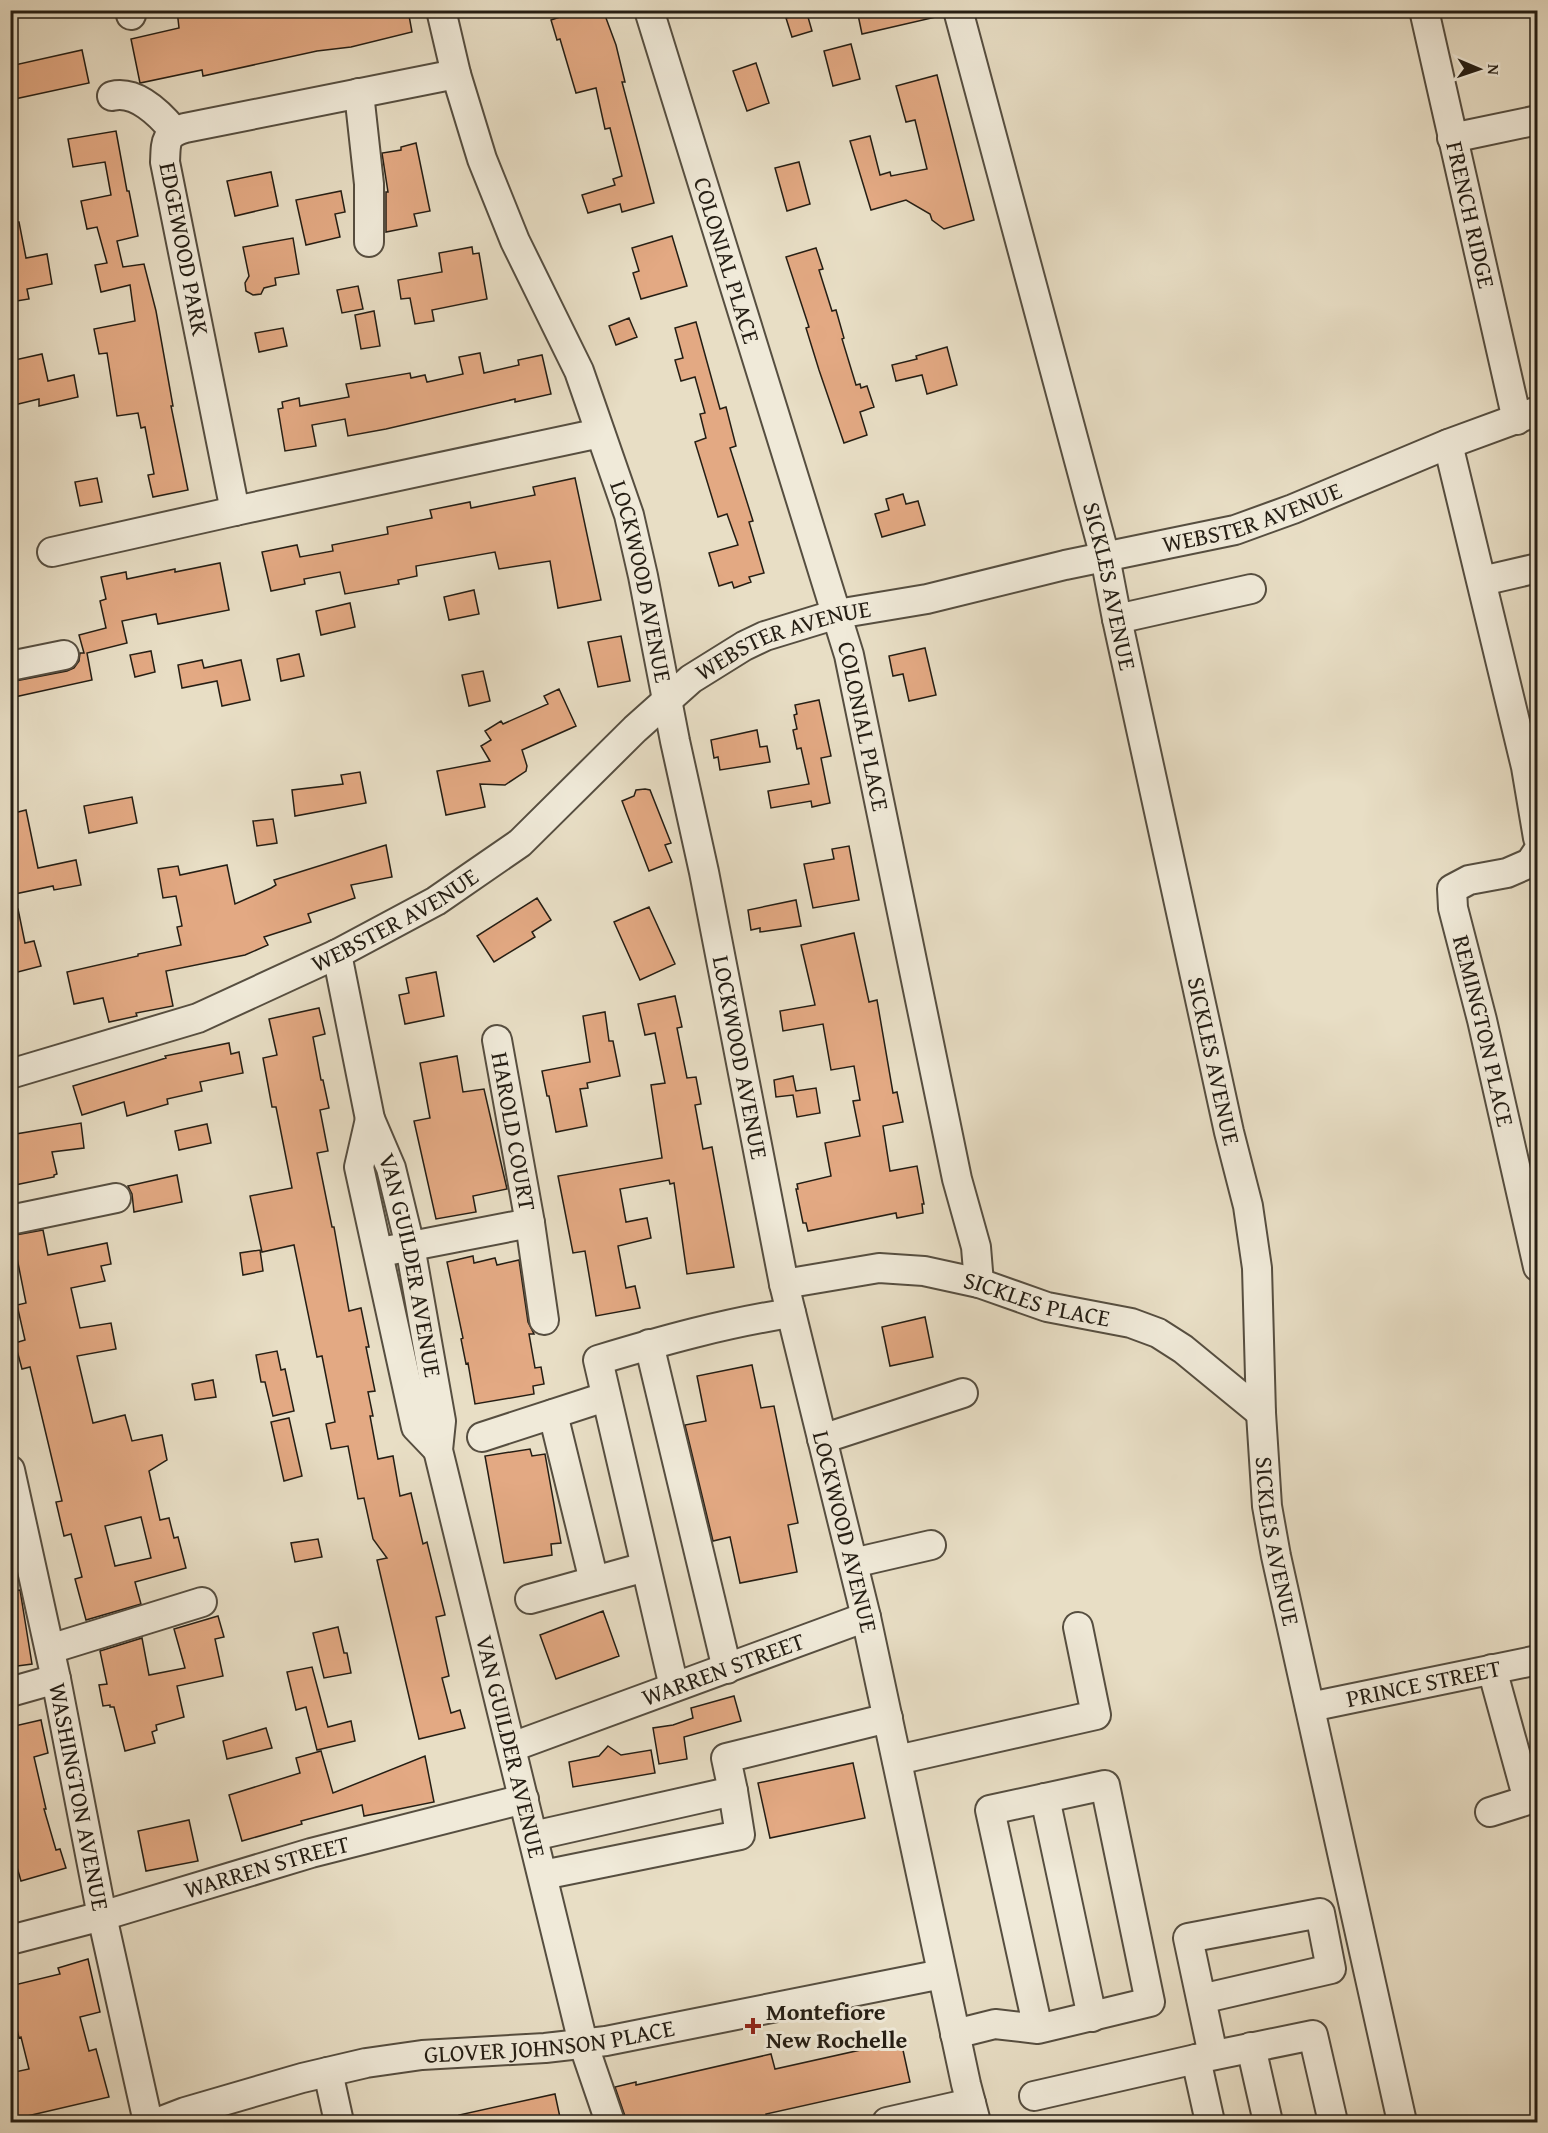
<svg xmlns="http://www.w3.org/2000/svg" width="1548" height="2133" font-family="'Gentium Book Plus',serif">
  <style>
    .building { fill: #e3a983; stroke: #251e14; stroke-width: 1.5; fill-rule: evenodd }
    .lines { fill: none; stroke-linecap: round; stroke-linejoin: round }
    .minor-casing { stroke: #564e40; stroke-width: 32 }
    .minor { stroke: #f0ead9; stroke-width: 28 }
    .poi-dot { fill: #8f2418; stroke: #f0ead9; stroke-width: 2 }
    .labels { text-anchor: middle; stroke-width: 6; stroke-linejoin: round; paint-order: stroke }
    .street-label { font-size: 24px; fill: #251e14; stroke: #f0ead9 }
    .poi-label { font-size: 24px; font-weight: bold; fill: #251e14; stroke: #f0ead9; text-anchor: start }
  </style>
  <rect width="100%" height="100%" fill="#e8dec5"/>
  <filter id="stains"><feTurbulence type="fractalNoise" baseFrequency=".00333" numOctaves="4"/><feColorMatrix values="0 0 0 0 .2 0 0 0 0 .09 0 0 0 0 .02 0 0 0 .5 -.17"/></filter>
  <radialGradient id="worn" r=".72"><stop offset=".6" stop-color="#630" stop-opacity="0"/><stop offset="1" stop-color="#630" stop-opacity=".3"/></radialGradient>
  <path class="building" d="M177,10H408L412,32L351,47L317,51L203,76L202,70L140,83L131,39L179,28Z
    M564,10H603L616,45L625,82H622L654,203L622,212L620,204L588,213L582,195L615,185L613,179L622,176L610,128L605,129L596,88L576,93L560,39L557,40L551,20L566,15Z
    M788,10H806L812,31L792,37L786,18L790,17Z
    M857,10H935L936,17L862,34Z
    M851,44L860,79L833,86L824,51Z
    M82,50L89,83L10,100V66Z
    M756,63L769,103L747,111L733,71Z
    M937,75L974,220L944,229L932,220L930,214L906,200L871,210L850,141L870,136L880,175L890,172L891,176L927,169L915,120L906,122L896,86Z
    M116,131L127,191H129L138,236L117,241L123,267L144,264L156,311L173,406H171L188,490L153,497L148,475L154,474L145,427L141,428L138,413L117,416L107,353L99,354L94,329L135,321L130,285L101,292L95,265L107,263L97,227L87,229L81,201L111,195L105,162L73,167L68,139Z
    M416,143L430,211L414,214L417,226L386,232V192H388L382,153L401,150V147Z
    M799,162L810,204L787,211L775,168Z
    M271,172L278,206L235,216L227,181Z
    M341,191L345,212L335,214L340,237L306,245L296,200Z
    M10,222H19L26,258L47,254L52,284L27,289L29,299L10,302Z
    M672,236L687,286L641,299L633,273L639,271L632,248Z
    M293,238L299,274L275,278L276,285L264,288L261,294L253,295L246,291L245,283L249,276L243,247Z
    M472,247L473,254L479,253L487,299L432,310L434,321L415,324L410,298L401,299L398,280L442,272L439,253Z
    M816,248L823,269L819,270L832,311L836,310L844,338L842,339L856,385L860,384L861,388L867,386L874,407L860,412L867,435L844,443L819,370L806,328L809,327L786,257Z
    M358,286L363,309L342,313L337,290Z
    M374,311L380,346L361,349L355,315Z
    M629,318L637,337L616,345L609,326Z
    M696,322L720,409L726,407L736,446L730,448L753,521L749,522L764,573L749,577L751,582L734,588L732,582L719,586L709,553L738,545L727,514L718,517L695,442L706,438L700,414L705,413L695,377L681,381L675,360L683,358L675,328Z
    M283,328L287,346L259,352L255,333Z
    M947,347L957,385L927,394L922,375L896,381L892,365L917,359L916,356Z
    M480,353L484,373L519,365L518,360L542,355L551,394L515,402V399L386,429L348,436L345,419L312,425L316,446L285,451L278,409L283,408L282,402L299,398L300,406L349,397L346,384L410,373L411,378L425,375L427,382L463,374L459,357Z
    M42,354L48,381L74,375L78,397L39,406V399L10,406V361Z
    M97,478L102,502L80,506L75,482Z
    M575,478L601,600L558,608L550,561L499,569L495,552L416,566L417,576L398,580L399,584L345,594L340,572L304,579L305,584L271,591L262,552L297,545L300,557L333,551L332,545L388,534L387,527L432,518L430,510L470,502L471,508L535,495L533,487Z
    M903,494L906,504L918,501L925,525L882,537L875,514L889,510L886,499Z
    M220,563L229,610L158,624L156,614L122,621L127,643L87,653L92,680L10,698V682L67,671L74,668L79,661L80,653H84L79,635L106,628L100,601L106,599L101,577L126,572L127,579L175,569V572Z
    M474,590L479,614L449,620L444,597Z
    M350,603L355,627L321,635L316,611Z
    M621,636L630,681L598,687L588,642Z
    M925,648L936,695L909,701L903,674L893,676L889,656Z
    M151,651L155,672L135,677L130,655Z
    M299,654L304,676L281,681L277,659Z
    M202,660L204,668L241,660L250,700L222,706L217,681L182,688L178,665Z
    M483,671L490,701L469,706L462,675Z
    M559,689L576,726L522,750L527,766L526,771L505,785L480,784L485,807L446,815L437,771L490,761L481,746L491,740L485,731L501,721L503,724L548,704L544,696Z
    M819,700L831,756L821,758L830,803L812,807L811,801L771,808L768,791L809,784L801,748L797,749L793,730L797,729L794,715L797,714L795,705Z
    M757,730L760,747L767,746L770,762L720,770L718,757L714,758L711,740Z
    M360,772L366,803L295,816L292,790L343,784L341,775Z
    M645,789L650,790L671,843L665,845L672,862L649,871L622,801L634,796L636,790Z
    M132,797L137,823L89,833L84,806Z
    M26,810L38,868L76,860L81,885L54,890L53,886L10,895V814Z
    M273,819L277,843L257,846L253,821Z
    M386,845L392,877L351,885L355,898L308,914L311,922L264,937L268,945L245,955L166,971L173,1006L136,1013L137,1016L109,1022L103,998L74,1004L67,972L138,956V954L181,945L177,927L182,926L176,896L163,898L158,869L178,866L180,875L227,865L235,904L271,888L276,885L274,880Z
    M849,846L859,900L813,908L804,864L834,859L832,849Z
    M537,898L551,920L532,932L535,937L494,962L477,936Z
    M796,900L801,926L760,932V928L751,930L748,910Z
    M649,907L675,964L640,980L614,922Z
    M18,909L25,943L34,941L41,966L10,974V910Z
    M854,933L869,1002L877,1000L893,1093L897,1092L903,1122L883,1126L890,1171L917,1166L924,1204H922L923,1213L897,1218L896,1213L808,1231L806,1223H803L796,1189H798L797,1184L831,1176L825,1143L860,1136L853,1101L860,1100L854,1066L831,1070L823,1024L783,1031L780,1011L815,1005L801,945Z
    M436,972L444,1016L405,1024L399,995L409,993L406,978Z
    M675,996L682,1027L677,1028L687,1078L696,1077L701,1104L695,1105L703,1149L712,1147L734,1267L687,1274L674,1183L670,1184L669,1180L620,1189L626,1222L647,1218L651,1238L618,1246L626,1288L635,1286L640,1308L596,1316L585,1251L573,1253L558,1176L662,1158L651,1085L665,1083L655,1033L645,1035L638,1004Z
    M319,1008L325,1034L313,1037L321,1080H323L329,1108L320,1110L328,1151L317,1153L332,1227H334L349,1311L361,1308L369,1347H366L375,1391L368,1392L373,1416H370L378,1459L393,1456L400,1496L411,1493L423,1544L427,1542L445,1615L436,1617L449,1676L442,1678L451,1713L460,1710L465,1728L419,1739L377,1560L387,1558L373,1539L364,1498L358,1499L348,1446L331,1449L326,1424L335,1422L322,1356L317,1357L294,1245L262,1252L250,1196L292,1188L276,1107H272L263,1058L277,1055L269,1019Z
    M605,1012L609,1041H613L620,1076L587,1083L588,1088L580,1089L587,1126L556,1132L549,1096H547L542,1071L590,1062L583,1016Z
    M229,1043L231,1054L239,1052L243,1073L200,1082L202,1091L167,1099L168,1104L127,1116L124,1102L82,1115L73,1086L166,1058L165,1056Z
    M457,1056L463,1092L484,1089L507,1189L473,1196L476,1212L436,1219L414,1121L430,1118L420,1063Z
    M793,1076L796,1091L816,1088L820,1113L797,1117L793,1095L776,1097L774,1080Z
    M81,1123L84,1148L52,1152L57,1174L54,1175V1177L10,1186V1135Z
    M207,1124L211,1143L179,1150L175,1131Z
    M177,1175L182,1202L134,1212L132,1194L128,1186Z
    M43,1230L48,1255L107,1243L111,1264L101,1266L105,1281L71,1288L80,1328L111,1323L116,1349L77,1356L93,1423L125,1415L132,1441L162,1435L167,1460L149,1471L160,1520L169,1518L174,1538L178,1537L186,1568L135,1582L141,1604L86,1620L75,1579L82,1577L71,1534L64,1536L56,1502L62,1501L30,1367L22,1369L15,1343L25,1340L17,1305L26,1303L17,1258L10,1260V1236ZM141,1517L151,1558L115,1566L105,1526Z
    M260,1250L263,1271L243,1275L240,1253Z
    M473,1256L474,1263L495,1258L497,1265L519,1260L528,1322L534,1334H529L535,1368L541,1367L544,1384L533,1386L534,1394L475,1404L468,1363L466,1364L461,1339L463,1338L447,1262Z
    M925,1317L933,1357L890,1366L882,1327Z
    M277,1351L281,1370L285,1369L294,1411L273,1416L265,1382H261L256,1355Z
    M752,1365L761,1408L774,1406L798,1523L788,1525L797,1572L740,1583L730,1537L713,1541L685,1425L706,1421L697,1376Z
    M213,1380L216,1397L195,1400L192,1384Z
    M289,1418L302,1476L284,1481L271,1422Z
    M530,1449L532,1456L545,1454L561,1543L551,1544L552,1555L504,1563L485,1456Z
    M318,1539L322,1557L295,1562L291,1543Z
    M20,1590L32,1664L10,1667V1591Z
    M603,1611L619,1656L556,1679L540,1635Z
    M218,1616L224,1637L215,1639L223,1676L177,1686L184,1717L156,1725L157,1730L152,1732L155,1743L125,1751L114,1707H110V1705L103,1706L99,1685L107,1684L100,1651L142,1638L149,1675L185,1668L174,1629Z
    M338,1627L344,1653H347L351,1673L324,1678L313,1633Z
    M312,1667L328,1727L351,1721L355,1741L317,1750L306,1707L296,1710L287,1672Z
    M734,1696L741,1721L684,1737L687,1759L659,1764L653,1728L673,1725L693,1718L691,1708Z
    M41,1720L48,1753L34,1757L46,1809H44L56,1850L60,1849L66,1868L21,1881L10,1843V1833L14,1832L10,1817V1727Z
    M266,1728L272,1748L227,1759L223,1741Z
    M608,1746L621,1755L651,1750L655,1773L573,1787L569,1762L599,1756Z
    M321,1751L333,1793L425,1756L434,1802L364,1816L362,1805L301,1821L302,1824L242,1841L229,1795L300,1773L296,1758Z
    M853,1763L865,1818L770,1838L758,1783Z
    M189,1820L198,1861L146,1871L138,1831Z
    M88,1959L100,2012L80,2017L89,2051L96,2049L109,2097L10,2120V2073L29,2069L21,2037L19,2038L10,1998V1986L60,1974L58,1968Z
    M901,2041L910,2082L766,2114L768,2122H627L615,2087L636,2082V2085L771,2054L775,2069Z
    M555,2094L561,2122H460L459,2115Z"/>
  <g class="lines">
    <defs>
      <g id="minor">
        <path d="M130,10L131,15"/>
        <path id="s1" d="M441,10L456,74L482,159L515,241L579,371L629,515L643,576L675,741L704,872L784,1284L866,1617L966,2084L976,2122"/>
        <path id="s2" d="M649,10L849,655L957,1179L976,1247L979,1283"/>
        <path id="s3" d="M958,10L1105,557L1117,619L1229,1132L1248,1206L1257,1268L1261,1413L1267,1506L1276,1556L1402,2122"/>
        <path id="s4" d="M1424,10L1517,420"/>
        <path d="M359,93L369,184V242"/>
        <path d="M112,96C136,90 160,114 174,131"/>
        <path d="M1452,138L1538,120"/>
        <path d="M1448,444L1526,767L1538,838"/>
        <path d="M235,511L165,162C166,143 164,134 185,128L456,74"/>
        <path d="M52,552L235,511L600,433"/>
        <path d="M1482,581L1538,568"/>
        <path d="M1117,619L1251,589"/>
        <path d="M10,666L64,655"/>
        <path id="s5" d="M1538,851L1530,863L1507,873L1469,880L1452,889L1453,908L1482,1020L1538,1267"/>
        <path id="s6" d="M337,954L370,1119L391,1168L410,1246L441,1421L438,1450L583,2043L610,2122"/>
        <path id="s7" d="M497,1040L530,1223L544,1320"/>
        <path id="s8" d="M10,1074L198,1018L337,954L436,901L520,843L635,729L691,679L744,646L765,636L837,614L927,599L1065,565L1235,530L1293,509L1448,444L1538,411"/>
        <path d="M370,1119L359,1167L416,1427L438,1450"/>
        <path d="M10,1220L116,1198"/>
        <path d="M391,1250L530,1223"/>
        <path id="s9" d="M784,1284L879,1268L924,1271L979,1283L1047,1307L1131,1323L1158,1333L1183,1349L1261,1413"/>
        <path d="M649,1344L727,1669"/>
        <path d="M553,1414L594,1581"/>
        <path d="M482,1437L605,1397"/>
        <path d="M822,1439L963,1393"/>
        <path id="s10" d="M10,1470L56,1679L102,1916L148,2122"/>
        <path d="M853,1563L931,1545"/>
        <path d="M530,1599L645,1567"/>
        <path d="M50,1649L202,1602"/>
        <path d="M674,1687L598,1360C661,1341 725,1323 791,1313"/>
        <path d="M10,1692L56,1679"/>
        <path id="s11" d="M1310,1707L1538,1660"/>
        <path id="s12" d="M512,1747L866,1617"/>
        <path d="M897,1760L1096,1715L1078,1627"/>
        <path d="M1045,1798L1092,2017"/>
        <path d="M1490,1812L1528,1800L1492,1669"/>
        <path d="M533,1836L733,1791L726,1758L888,1718"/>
        <path d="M543,1875L740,1835L733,1791"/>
        <path id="s13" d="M10,1940L102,1916L311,1853L524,1799"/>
        <path d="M1201,1999L1331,1969L1320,1913L1188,1938L1213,2055"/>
        <path d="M955,2034L995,2024L1038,2029L990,1810L1105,1785L1150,2002L1038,2029"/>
        <path d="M1251,2047L1268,2122"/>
        <path d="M328,2072L339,2122"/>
        <path d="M1034,2096L1196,2059"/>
        <path id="s14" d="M159,2122L185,2112L302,2078L366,2063L422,2055L545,2048L606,2041L942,1974"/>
        <path d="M887,2122L971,2103"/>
        <path d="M1210,2122L1196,2059L1313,2035L1333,2122"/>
      </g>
    </defs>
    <use href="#minor" class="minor-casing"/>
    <use href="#minor" class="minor"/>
  </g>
  <path class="poi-dot" d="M750 2017h6v6h6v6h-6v6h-6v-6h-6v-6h6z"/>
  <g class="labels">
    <g class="street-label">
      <text dy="8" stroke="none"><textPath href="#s4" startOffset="210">FRENCH RIDGE</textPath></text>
      <text transform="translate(184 249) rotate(79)" y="8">EDGEWOOD PARK</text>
      <text dy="8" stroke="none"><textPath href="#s2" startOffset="262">COLONIAL PLACE</textPath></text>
      <text dy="8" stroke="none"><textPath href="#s8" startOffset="1388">WEBSTER AVENUE</textPath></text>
      <text dy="8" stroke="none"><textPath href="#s1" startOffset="608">LOCKWOOD AVENUE</textPath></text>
      <text dy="8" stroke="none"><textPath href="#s3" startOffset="596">SICKLES AVENUE</textPath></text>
      <text dy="8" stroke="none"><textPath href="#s8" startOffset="902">WEBSTER AVENUE</textPath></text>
      <text dy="8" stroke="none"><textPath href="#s2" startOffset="748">COLONIAL PLACE</textPath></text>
      <text dy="8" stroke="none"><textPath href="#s8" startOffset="416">WEBSTER AVENUE</textPath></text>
      <text dy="8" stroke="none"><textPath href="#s5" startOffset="243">REMINGTON PLACE</textPath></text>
      <text dy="8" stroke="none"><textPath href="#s1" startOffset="1094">LOCKWOOD AVENUE</textPath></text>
      <text dy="8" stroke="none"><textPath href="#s3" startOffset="1082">SICKLES AVENUE</textPath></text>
      <text dy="8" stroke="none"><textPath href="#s7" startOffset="93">HAROLD COURT</textPath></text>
      <text dy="8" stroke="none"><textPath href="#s6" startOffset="321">VAN GUILDER AVENUE</textPath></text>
      <text dy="8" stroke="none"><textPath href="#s9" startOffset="258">SICKLES PLACE</textPath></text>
      <text dy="8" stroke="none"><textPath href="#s1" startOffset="1580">LOCKWOOD AVENUE</textPath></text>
      <text dy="8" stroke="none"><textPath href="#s3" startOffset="1568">SICKLES AVENUE</textPath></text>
      <text dy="8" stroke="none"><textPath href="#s12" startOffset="225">WARREN STREET</textPath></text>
      <text dy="8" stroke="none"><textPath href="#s11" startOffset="116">PRINCE STREET</textPath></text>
      <text dy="8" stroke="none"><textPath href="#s6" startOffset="814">VAN GUILDER AVENUE</textPath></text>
      <text dy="8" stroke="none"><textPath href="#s10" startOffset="334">WASHINGTON AVENUE</textPath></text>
      <text dy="8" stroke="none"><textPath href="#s13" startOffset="267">WARREN STREET</textPath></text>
      <text dy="8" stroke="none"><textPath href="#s14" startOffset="400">GLOVER JOHNSON PLACE</textPath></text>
    </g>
    <g class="poi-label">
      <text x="766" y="2020">Montefiore<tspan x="766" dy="28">New Rochelle</tspan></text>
    </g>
  </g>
  <rect width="1548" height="2133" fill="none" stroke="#e8dec5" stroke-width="36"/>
  <rect x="12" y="12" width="1524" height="2109" fill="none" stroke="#251e14" stroke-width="3"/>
  <rect x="18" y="18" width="1512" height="2097" fill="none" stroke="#251e14" stroke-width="1.5"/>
  <g transform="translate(1479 69) rotate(92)" stroke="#f0ead9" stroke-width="4.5" paint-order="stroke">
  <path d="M0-4.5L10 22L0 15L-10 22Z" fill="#251e14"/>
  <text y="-9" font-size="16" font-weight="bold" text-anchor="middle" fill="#251e14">N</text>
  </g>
  <rect width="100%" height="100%" filter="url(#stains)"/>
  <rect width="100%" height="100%" fill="url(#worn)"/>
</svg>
